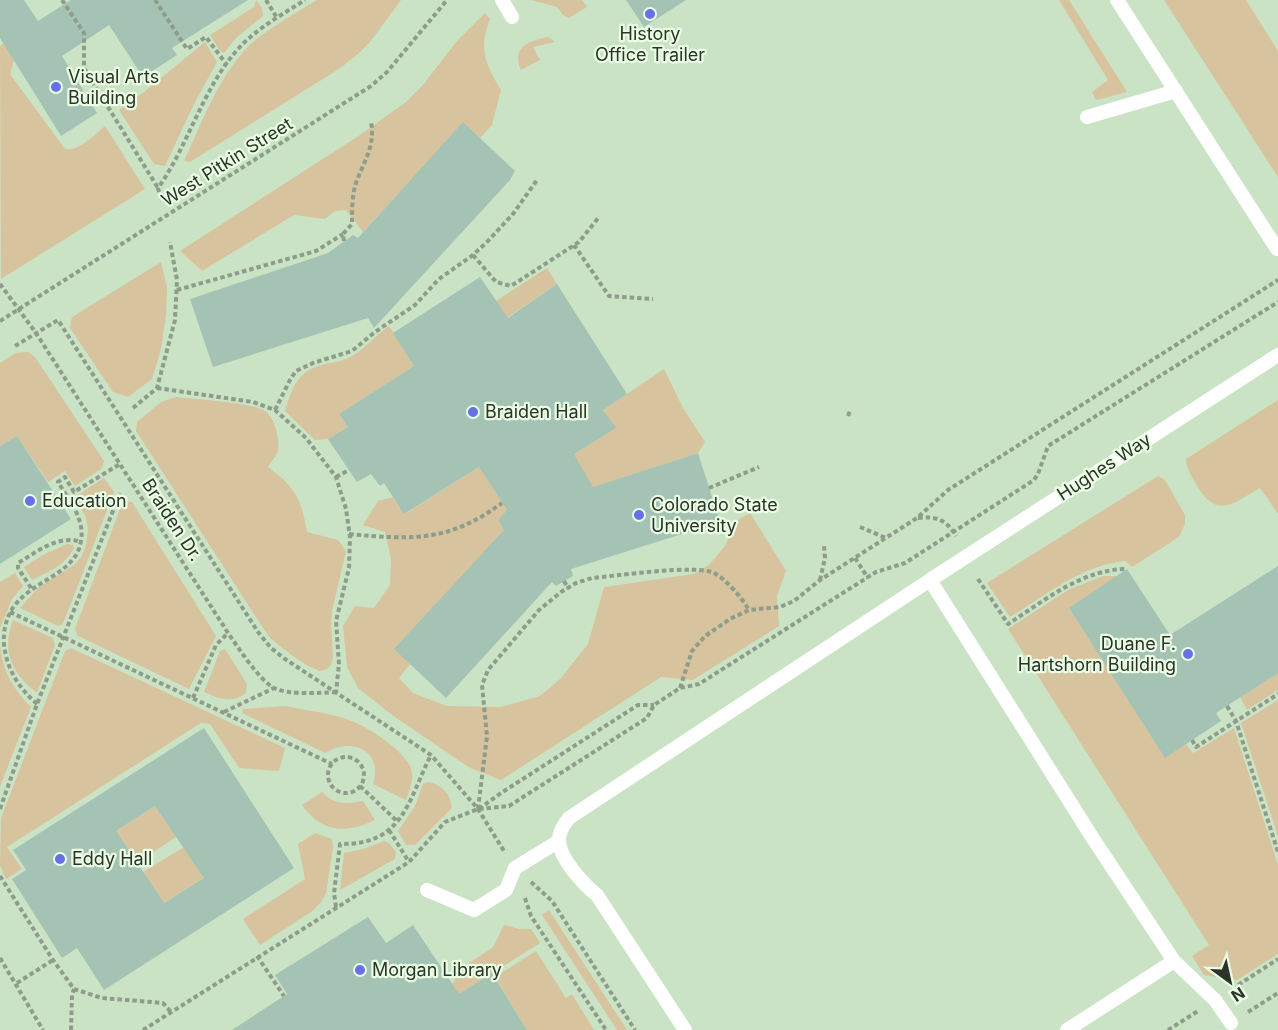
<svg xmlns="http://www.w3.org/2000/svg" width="1278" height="1030" font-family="Inter,sans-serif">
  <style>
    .built { fill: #cbe3c5 }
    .green { fill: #d7c39e }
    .building { fill: #a4c3b4; fill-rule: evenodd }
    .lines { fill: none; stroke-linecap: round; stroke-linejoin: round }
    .path { stroke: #8e9c8a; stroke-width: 4; stroke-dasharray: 4.5 3; stroke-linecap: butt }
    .service { stroke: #fff; stroke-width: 14 }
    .poi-dot { fill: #6670e9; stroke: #eafee4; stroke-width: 2 }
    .labels { text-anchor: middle; stroke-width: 4.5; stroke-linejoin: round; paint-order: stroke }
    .poi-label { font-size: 18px; fill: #2c332a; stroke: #eafee4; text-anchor: start }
    .street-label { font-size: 18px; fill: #2c332a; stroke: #eafee4 }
  </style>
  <rect width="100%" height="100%" fill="#ddf0d7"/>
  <path class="built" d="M0,0H1278V1030H0Z"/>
  <path class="green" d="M256,0L262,8L263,16L237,37L224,53L220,51L210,35L254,7Z
    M317,0H401L370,42L358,54L339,69L190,162L184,161C203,121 222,66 258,38C276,24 298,12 317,0Z
    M531,0H582L587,7L569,18L563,15L557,7Z
    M1059,0H1069L1127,92L1096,100L1092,92L1108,80Z
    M1164,0H1246L1278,51V177Z
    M485,13L490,19C478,49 486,65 501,90L492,125L480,138L463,123L363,232L346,210L335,211L325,219L294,215L202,271L180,251L360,135L406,102L423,85L456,42Z
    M548,37L555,42L533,47L540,60L521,70C511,47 529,41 548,37Z
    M205,42L217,62L194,104L165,166L154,164L119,110L144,92Z
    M4,43L14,60L10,74L65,149C78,152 95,134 105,126L145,189L1,279L0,46Z
    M161,262L167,287L166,316L161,349L152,379L128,397L113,392L70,328L72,317Z
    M547,268L557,284L507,318L496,301Z
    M389,326L404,349L415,359L411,362L414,366L339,414L348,427L328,439L315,440L285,411C293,386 297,371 325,364C335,362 344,361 352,356C366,348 376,335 389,326Z
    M28,352L35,357L104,461L101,469L75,486L65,471L48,482L17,436L0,446V363L16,353Z
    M664,369L683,408L705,442L698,453L550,501L580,465L574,454L615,428L603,410Z
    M176,397C193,399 254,403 265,411C275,418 280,440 278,451C276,456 271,462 268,467C296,488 301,498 307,532L338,540L346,551L332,611L331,623L333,658L331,665L327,669L320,671L308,666L290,654L271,639L261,625L136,431L137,422L161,402Z
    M1278,400V514L1260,488C1236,501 1219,520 1199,489C1193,479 1187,471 1186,459Z
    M479,467L507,510L498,520L504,530L410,664L399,678L413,693L447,706L501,707L540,696L561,678L588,644L604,587L694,574L709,565L725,546L736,521L750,513L786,571L777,596L779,626L693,680L661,677L501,780L470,768L392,715L358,688L347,667L343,626L355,606L374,608L390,585L391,559L385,532L363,525L378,501L393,497L405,514Z
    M1158,476L1165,480L1185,515V524L1179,537L1132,567L1125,561C1082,565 1046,595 1010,617L987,583Z
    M104,478L114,492L63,624L58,626L20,608L39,587L74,565L82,556L86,544L88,531L86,518L75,497Z
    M123,501L132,502L216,636L189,689L78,636L75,629Z
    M67,544L73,545L74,548C66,565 48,572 32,580L24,567L43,555Z
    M15,573L23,586L12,599L0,628V582Z
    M1103,576H1118L1069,608L1165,757L1186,744L1193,753L1234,728L1278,865V954L1237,980L1204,975L1192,956L1209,945L1008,629L1068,590Z
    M13,620L53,638L55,645L37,693C12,673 1,652 13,620Z
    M0,642C1,668 13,689 31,707L0,787Z
    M71,648L285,748L279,771L239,768L210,724L201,723L7,847L22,869L6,879L0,865L1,818L65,651Z
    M225,649L247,684L246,693C232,704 219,699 204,692L220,651Z
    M1278,673V690L1247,710L1240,697Z
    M1278,700V836L1241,723Z
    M286,706C307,711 334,713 354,722C371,729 410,754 412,773C413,782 409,791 406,800L373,784C384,751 352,736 325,753L244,714L242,711L243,709Z
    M204,775L176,837L137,863L93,846Z
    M427,782C440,783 453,795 451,809L415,845H406L398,831L415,806L423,784Z
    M322,792C333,805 347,804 363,801L375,820C346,834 322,833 302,805Z
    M315,833L332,839L333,848L326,893L322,901L311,912L260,945L243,919L305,879L298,844Z
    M384,841L389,843L396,852L395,859L340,890L344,853L363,849Z
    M184,847L252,848L139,918L145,874L143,872Z
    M549,910L627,1030H617L542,915Z
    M504,925L519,929H531L540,943L445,1003L438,994L455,981L454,973L493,947Z
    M536,951L566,998L572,994L594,1030H527L495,977Z"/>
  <path class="building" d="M0,0H24L38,21L71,0H248L172,48L177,55L143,77L109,25L62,56L97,113L61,136L0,38Z
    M626,0H686L644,27Z
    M463,122L515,171L510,180L374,328L368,318L213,367L190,299L328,253L353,235L358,238Z
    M480,277L508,318L557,284L627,394L603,410L616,428L574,454L593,487L698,453L720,522L571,569L573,576L556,586L552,582L446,698L394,649L504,530L498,520L507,510L479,467L404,514L384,483L380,486L371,474L357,482L328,439L348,427L339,414L414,366L393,333Z
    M17,436L71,519L0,564V446Z
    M1278,566V673L1216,713L1221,721L1165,758L1069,608L1127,569L1170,635Z
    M204,728L294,868L104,990L77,948L62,958L12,879L26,870L13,850ZM155,806L204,878L164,903L116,831Z
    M368,917L386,943L413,925L459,994L492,973L527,1030H232L287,994L275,975Z"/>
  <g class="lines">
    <path class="path" d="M62,0L84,33V68L158,188
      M155,0L187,49L206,37L227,65
      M266,0L277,18
      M159,192L158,188C191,142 205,78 248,39C265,24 286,12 305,0
      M344,241L343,234L352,224C352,212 352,198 355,186C362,164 376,147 371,122
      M574,245L609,296L653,299
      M473,255L496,282L511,286L579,242L599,217
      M0,284L36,333L228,633C238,647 259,680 274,688C288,695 319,693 336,692
      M177,290L316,251L343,234
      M0,321L371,86L387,72L447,0
      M15,346L58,320L258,632L271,648L285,659L431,755L478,809L504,851
      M157,388L253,402L275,410L306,438L336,477L346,509L350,537L349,568L336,621L339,664L336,692
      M133,408L157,388L175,320L177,280L170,242
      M275,410L290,380L296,371L313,363L352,351L375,332L415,305L439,279L473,255L488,241L513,214L537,180
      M848,416L850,411
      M336,477L349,470
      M709,488L759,467
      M918,518C936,516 946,519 956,536
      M860,527L886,538
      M349,534C413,540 449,542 502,503
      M855,558L868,578
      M978,579L1008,624C1044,601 1082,569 1127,569
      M820,580L825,558L824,546
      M564,581L568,588
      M31,588L18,568V563C37,552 58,534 81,542
      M10,612L332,764
      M680,688L692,651L705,636L730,619L749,610L780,607L794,601L820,580L917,518L948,490L1278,280
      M193,698L216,645L228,633
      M37,704C19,688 7,670 4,645C0,579 74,586 81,541C85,519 69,500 58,482L65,477L74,492L120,464
      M1227,706L1236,721L1278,852
      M224,712L274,688
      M1192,740L1196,747L1278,694
      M328 775a18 18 0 1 1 36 0a18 18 0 1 1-36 0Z
      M360,786L397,821
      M0,809L37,704L120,493
      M478,809L487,736L482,685L488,670L539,610L561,592L576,583L592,578C615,576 697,564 714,573C727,580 741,597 749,610
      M479,809L501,793L638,705H654
      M389,830L409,862
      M0,876L53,960L74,989L102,998L163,1003L171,1012
      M531,882L552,901L635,1030
      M525,898L531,916L606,1030
      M336,907L334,893L340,844C404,845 408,800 431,755
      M257,956L284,996
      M0,958L43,1030
      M17,983L53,960
      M1232,989L1278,959
      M1248,1012L1278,993
      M71,1030L72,995L74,989
      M143,1030L409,862L445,822L478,809L509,806L647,718L654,705L680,688L699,684L876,572L905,563L1034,480L1038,474L1048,446L1278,302
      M1168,1030L1198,1011"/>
    <path class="service" d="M502,0L512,17
      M1117,0L1277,249
      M1087,117L1176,91
      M930,580L1278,355
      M427,890L474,910L506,890L515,868L559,841
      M1174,961L1215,1000L1231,1023
      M685,1030L597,895C583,884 559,858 559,840C559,831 564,824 569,818L930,580L1092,837L1174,961L1067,1030"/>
  </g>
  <g class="poi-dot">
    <circle cx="650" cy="14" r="6"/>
    <circle cx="56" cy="87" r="6"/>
    <circle cx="473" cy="412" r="6"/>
    <circle cx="30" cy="501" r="6"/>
    <circle cx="639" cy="515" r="6"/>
    <circle cx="1188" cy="654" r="6"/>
    <circle cx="60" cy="859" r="6"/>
    <circle cx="360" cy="970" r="6"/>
  </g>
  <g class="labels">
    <g class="poi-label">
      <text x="650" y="40" text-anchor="middle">History<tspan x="650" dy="21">Office Trailer</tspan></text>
      <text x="68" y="83">Visual Arts<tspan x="68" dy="21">Building</tspan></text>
      <text x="485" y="418">Braiden Hall</text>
      <text x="42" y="507">Education</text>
      <text x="651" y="511">Colorado State<tspan x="651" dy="21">University</tspan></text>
      <text x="1176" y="650" text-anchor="end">Duane F.<tspan x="1176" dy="21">Hartshorn Building</tspan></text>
      <text x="72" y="865">Eddy Hall</text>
      <text x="372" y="976">Morgan Library</text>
    </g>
    <g class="street-label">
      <text transform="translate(227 162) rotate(-32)" y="6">West Pitkin Street</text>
      <text transform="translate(1104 467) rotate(-33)" y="6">Hughes Way</text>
      <text transform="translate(172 520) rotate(57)" y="6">Braiden Dr.</text>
    </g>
  </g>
  <g transform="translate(1230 982) rotate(147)" stroke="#eafee4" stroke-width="4.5" paint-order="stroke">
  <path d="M0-4.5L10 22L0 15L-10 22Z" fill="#2c332a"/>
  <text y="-9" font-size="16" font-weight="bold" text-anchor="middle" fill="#2c332a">N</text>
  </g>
</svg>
